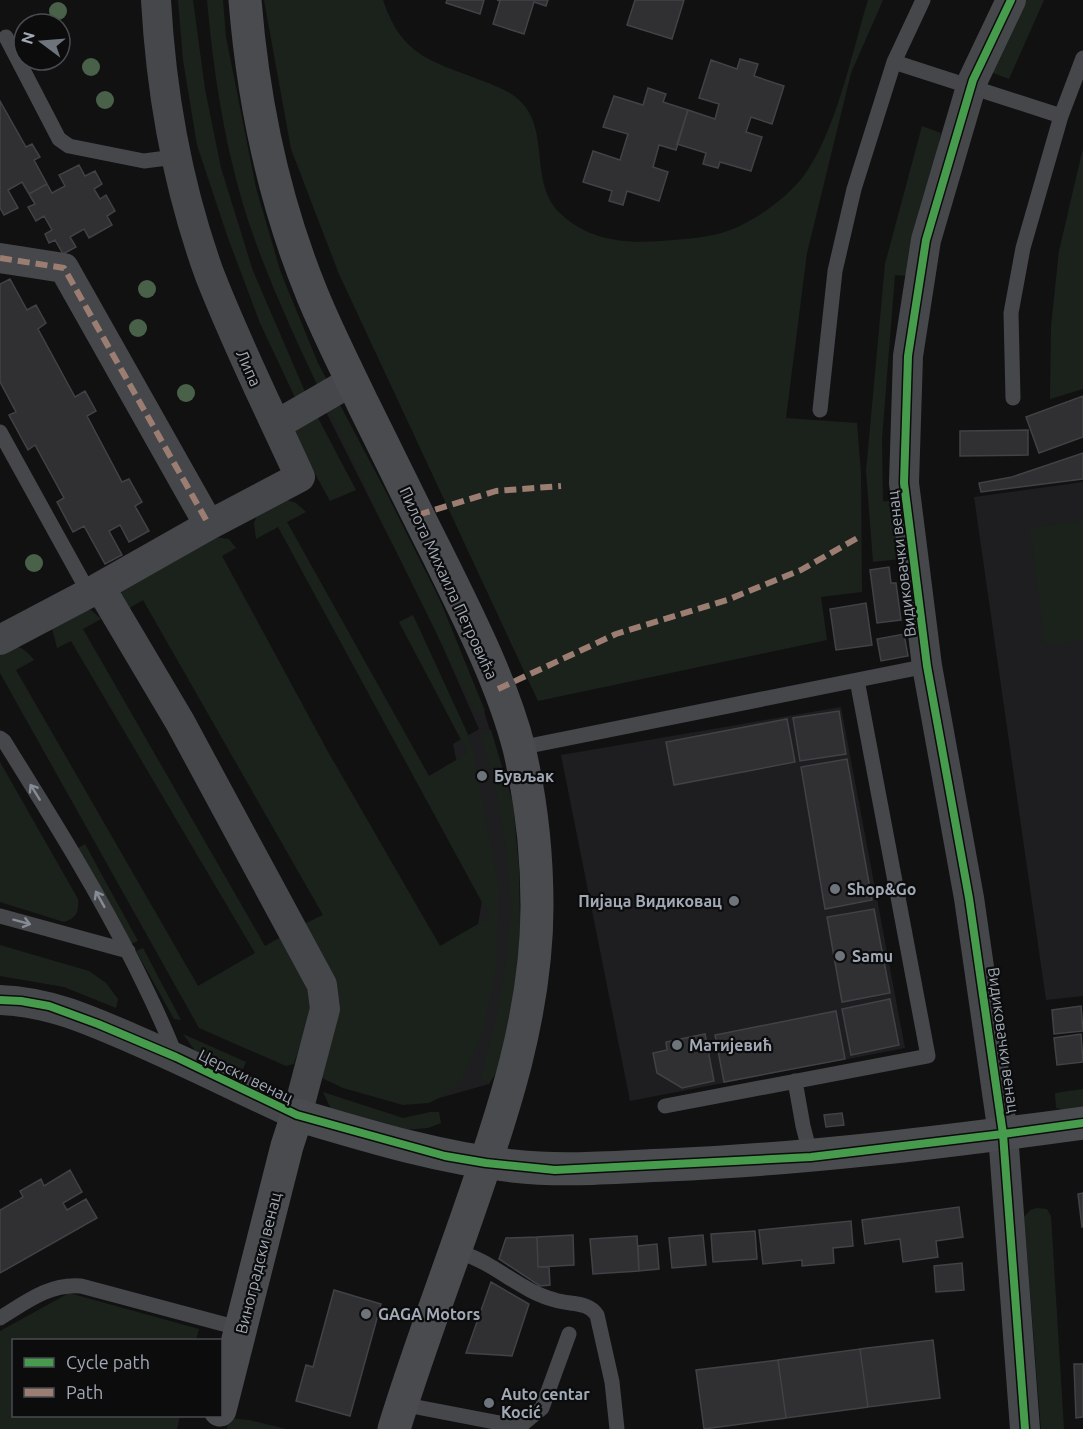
<svg xmlns="http://www.w3.org/2000/svg" width="1083" height="1429" font-family="Ubuntu,sans-serif">
  <style>
    .built { fill: #1e1e20 }
    .green { fill: #1b221c }
    .building { fill: #303033; stroke: #404246; stroke-width: 1.5 }
    .lines { fill: none; stroke-linecap: round; stroke-linejoin: round }
    .lane { stroke: #45474b; stroke-width: 15 }
    .street { stroke: #45474b; stroke-width: 30 }
    .secondary { stroke: #494b4f; stroke-width: 33 }
    .quiet { stroke: #9b7d72; stroke-width: 6; stroke-dasharray: 12 6; stroke-linecap: butt }
    .cycleway-casing { stroke: #0c0c0d; stroke-width: 11 }
    .cycleway { stroke: #469c4c; stroke-width: 8 }
    .tree { fill: #496148 }
    .oneway { stroke: #858c95 }
    .poi-dot { fill: #6e747c; stroke: #0c0c0d; stroke-width: 2 }
    .labels { text-anchor: middle; stroke-width: 4.5; stroke-linejoin: round; paint-order: stroke }
    .street-label { font-size: 16px; fill: #a0a9b5; stroke: #0c0c0d }
    .poi-label { font-size: 16px; font-weight: bold; fill: #a0a9b5; stroke: #0c0c0d; text-anchor: start }
  </style>
  <rect width="100%" height="100%" fill="#111112"/>
  <path class="built" d="M334,394L434,588L484,711L514,808L513,986L489,1084L436,1099L472,961L483,894L453,744L479,729L434,627L321,402Z
    M1083,482V996L1046,1000L974,497Z
    M841,707L905,1048L630,1101L561,755Z"/>
  <path class="green" d="M178,0H193L205,89L221,168L253,271L309,401L356,490L330,501L283,415L299,406L260,323L228,238L197,145L183,60Z
    M207,0H223L226,37L256,188L281,273L318,363L386,492L442,605L485,711L475,713C426,610 374,507 325,402C295,337 263,271 242,201C223,136 213,67 207,0Z
    M264,0H383C402,57 432,61 483,81C498,87 512,92 522,103C550,133 529,183 560,213C587,240 625,244 661,241C685,239 711,238 733,229C758,218 784,200 802,178C835,136 852,52 868,0H883L851,73L807,253L786,418L857,423L861,474L862,592L821,597L827,640L538,701L339,274L291,149Z
    M1021,0H1044L1009,79L988,71Z
    M922,126L941,133L908,276L895,275L882,439L883,501L895,502L900,559L873,562L866,471L885,264Z
    M1083,148V389L1050,399L1051,326L1059,251Z
    M284,499L296,503L306,512L287,522L429,776L468,753L399,622L413,615L471,741L499,890L496,969L482,1035L461,1080L450,1092L429,1103L403,1105L343,1088L320,1077L304,924L323,915L143,600L126,610L120,596L123,587L215,537L229,539L236,548L222,556L327,750L440,946L490,917L278,527L256,539L254,523L258,513Z
    M1083,521V640L1045,645L1030,528Z
    M77,608L91,610L101,619L83,629L265,946L281,937L310,995V1013L294,1064L286,1066L199,1028L0,673V649C16,643 24,647 34,660L16,670L198,986L255,953L71,641L57,648L52,628Z
    M491,730L513,803L519,868L520,923V958L508,1033L498,1070L489,1084L480,1078C493,1034 503,990 508,944C509,932 512,919 511,907C509,849 498,791 481,735Z
    M0,762L78,899C79,911 77,918 64,922L0,902Z
    M85,844L138,941L131,944L78,848Z
    M0,945L89,971L106,983L118,999L116,1008L64,987L0,976Z
    M143,948L181,1020L174,1019L136,951Z
    M183,1034L246,1062L241,1073L196,1052Z
    M1083,1089V1108L1065,1110L1056,1108L1055,1093Z
    M323,1092L403,1118L430,1112H439L441,1123L428,1128L404,1130L331,1109Z
    M1037,1208L1047,1209L1051,1216L1064,1429H1041L1024,1217L1030,1210Z
    M69,1293L199,1329L196,1340H14V1416H180L177,1429H0V1331Z
    M228,1418L249,1420L286,1429H227Z"/>
  <path class="building" d="M447,0H484L480,14L446,3Z
    M497,0H548L546,6L534,2L524,34L493,24L500,1Z
    M635,0H684L672,39L627,25Z
    M740,59L758,64L754,76L784,86L772,124L751,117L746,132L762,137L751,171L720,162L718,168L703,164L706,153L677,144L688,110L715,119L719,104L699,98L711,60L737,69Z
    M648,88L666,94L663,102L688,110L676,150L659,145L653,167L668,172L659,201L627,191L623,205L609,201L612,191L583,182L593,151L620,160L628,134L603,127L614,96L643,105Z
    M0,101L26,147L32,144L40,157L34,160L47,184L29,194L22,182L8,190L18,208L4,215L0,208Z
    M79,165L85,176L95,171L102,184L94,189L100,199L106,195L115,211L107,216L112,225L89,238L84,229L70,237L76,247L63,254L55,240L49,243L45,234L52,230L44,216L36,221L28,207L35,204L29,194L47,184L52,193L65,186L59,175Z
    M10,279L27,310L36,305L46,323L38,329L75,397L85,391L96,411L87,416L122,482L129,479L142,502L135,506L149,531L129,542L120,525L109,531L122,555L105,564L84,526L73,532L57,502L64,498L35,445L28,450L9,415L16,412L0,382V284Z
    M1083,396V437L1039,453L1026,417Z
    M1028,430V455L960,456V431Z
    M1083,453V479L981,492L979,483L1012,477Z
    M889,567L891,583H896L901,620L877,623L870,570Z
    M866,603L872,645L836,650L830,609Z
    M904,634L908,656L881,661L877,639Z
    M839,711L846,754L800,761L793,718Z
    M787,719L795,762L674,785L666,742Z
    M847,759L872,900L825,909L801,767Z
    M874,909L890,993L842,1002L827,917Z
    M890,999L899,1045L851,1055L842,1009Z
    M1081,1006L1083,1031L1054,1034L1052,1010Z
    M836,1011L845,1059L724,1082L715,1035Z
    M705,1034L714,1081L682,1088L657,1073L653,1053L667,1050L666,1042Z
    M1081,1034L1083,1062L1057,1065L1054,1038Z
    M842,1113L844,1125L826,1127L824,1115Z
    M70,1170L82,1192L63,1203L67,1210L86,1199L97,1218L0,1273V1210L23,1197L20,1191L41,1179L44,1186Z
    M1083,1193V1227H1082L1078,1194Z
    M959,1207L963,1237L936,1241L938,1257L903,1262L900,1239L865,1244L862,1220Z
    M851,1221L853,1246L833,1248L834,1263L802,1266V1260L763,1264L759,1230Z
    M755,1231L757,1259L713,1262L711,1234Z
    M573,1235L574,1265L538,1267L537,1237Z
    M703,1235L706,1265L672,1268L669,1238Z
    M637,1236L639,1271L593,1274L590,1239Z
    M537,1237L538,1267H549L550,1285L540,1286L499,1259L506,1238Z
    M657,1244L659,1269L639,1271L638,1246Z
    M962,1263L964,1290L936,1292L934,1266Z
    M491,1282L529,1304L512,1356L466,1353Z
    M334,1290L381,1304L350,1416L296,1401L306,1365L313,1367Z
    M933,1340L940,1398L868,1407L860,1349Z
    M860,1349L868,1407L786,1418L778,1360Z
    M778,1360L786,1418L704,1429L696,1370Z
    M1074,1364H1083V1417L1076,1418Z"/>
  <g class="lines">
    <path class="lane" d="M6,37L59,139L69,146L144,161L175,157
      M894,62L1061,116
      M1013,398L1011,313L1023,248L1061,116L1083,58
      M820,410L835,271L854,189L894,62L923,0
      M0,432L89,593
      M0,738L4,741C50,815 96,888 135,966C150,997 164,1024 176,1057
      M519,748L927,666
      M0,916L128,951
      M795,1081L803,1126L811,1157
      M665,1106L928,1056L857,680
      M456,1250C467,1255 479,1259 490,1266C511,1278 531,1294 555,1300C570,1305 588,1301 597,1315L612,1382L617,1429
      M0,1318C26,1302 50,1283 81,1286L242,1329
      M401,1404L500,1423H524L542,1408L569,1334"/>
    <path class="street" d="M1011,0L973,80L926,240L908,356L904,483L927,666L969,898L1003,1134L1025,1429
      M0,258L64,268L209,525
      M276,425L352,381
      M0,640L89,593L209,525L300,477C269,409 236,343 209,273C178,187 161,91 156,0
      M0,1000C49,1002 87,1019 131,1038C187,1062 242,1090 297,1115L325,1009L322,985L180,722L100,587"/>
    <path class="secondary" d="M245,0C253,100 274,201 312,294C327,331 346,368 363,404C388,454 412,504 437,553C467,614 502,682 519,748C531,799 537,854 537,906C537,1013 503,1114 468,1214C443,1286 416,1357 394,1429
      M220,1410L287,1146L297,1115C368,1136 439,1158 513,1166C565,1172 616,1167 667,1165C807,1159 945,1142 1083,1123"/>
    <path class="quiet" d="M0,258L64,268L209,525
      M418,515L496,491L561,486
      M498,689L616,634L727,600L801,570L861,536"/>
    <defs>
      <path id="cycleway" d="M1011,0L973,80L926,240L908,356L904,483L927,666L969,898L1003,1134L1025,1429
        M0,1000L21,1001L49,1006L98,1024L176,1057L297,1115L445,1156L486,1163L555,1170L811,1157L1003,1134L1083,1123"/>
    </defs>
    <use href="#cycleway" class="cycleway-casing"/>
    <use href="#cycleway" class="cycleway"/>
  </g>
  <g class="tree">
    <circle cx="58" cy="11" r="9"/>
    <circle cx="91" cy="67" r="9"/>
    <circle cx="105" cy="100" r="9"/>
    <circle cx="147" cy="289" r="9"/>
    <circle cx="138" cy="328" r="9"/>
    <circle cx="186" cy="393" r="9"/>
    <circle cx="34" cy="563" r="9"/>
  </g>
  <defs><path id="oneway-shaft" d="M-6 0H5M1.5-3L5.5 0L1.5 3" fill="none" stroke-width="1.6" stroke-linecap="round" stroke-linejoin="round" transform="scale(1.5)"/></defs>
  <g class="oneway">
    <use href="#oneway-shaft" transform="translate(35 792) rotate(-122)"/>
    <use href="#oneway-shaft" transform="translate(100 899) rotate(-119)"/>
    <use href="#oneway-shaft" transform="translate(22 922) rotate(15)"/>
  </g>
  <g class="poi-dot">
    <circle cx="482" cy="776" r="6"/>
    <circle cx="835" cy="889" r="6"/>
    <circle cx="734" cy="901" r="6"/>
    <circle cx="840" cy="956" r="6"/>
    <circle cx="677" cy="1045" r="6"/>
    <circle cx="366" cy="1314" r="6"/>
    <circle cx="489" cy="1403" r="6"/>
  </g>
  <g class="labels">
    <g class="street-label">
      <text transform="translate(249 368) rotate(66)" y="6">Липа</text>
      <text transform="translate(901 564) rotate(-97)" y="6">Видиковачки венац</text>
      <text transform="translate(449 583) rotate(65)" y="6">Пилота Михаила Петровића</text>
      <text transform="translate(1004 1040) rotate(82)" y="6">Видиковачки венац</text>
      <text transform="translate(246 1076) rotate(26)" y="6">Церски венац</text>
      <text transform="translate(258 1263) rotate(-76)" y="6">Виноградски венац</text>
    </g>
    <g class="poi-label">
      <text x="494" y="782">Бувљак</text>
      <text x="847" y="895">Shop&amp;Go</text>
      <text x="722" y="907" text-anchor="end">Пијаца Видиковац</text>
      <text x="852" y="962">Samu</text>
      <text x="689" y="1051">Матијевић</text>
      <text x="378" y="1320">GAGA Motors</text>
      <text x="501" y="1400">Auto centar<tspan x="501" dy="18">Kocić</tspan></text>
    </g>
  </g>
  <rect x="12" y="1339" width="210" height="78" fill="#0c0c0d" stroke="#474b50" stroke-width="1.5"/>
  <rect x="24" y="1358" width="30" height="9" fill="#469c4c" stroke="#474b50" stroke-width="1.5"/>
  <text x="66" y="1369" font-size="18" fill="#a0a9b5">Cycle path</text>
  <rect x="24" y="1388" width="30" height="9" fill="#9b7d72" stroke="#474b50" stroke-width="1.5"/>
  <text x="66" y="1399" font-size="18" fill="#a0a9b5">Path</text>
  <g transform="translate(42 42) rotate(286)"><circle r="28" fill="#0c0c0d" stroke="#474b50" stroke-width="1.5"/>
  <path d="M0-4.5L10 22L0 15L-10 22Z" fill="#6e747c"/>
  <text y="-9" font-size="16" font-weight="bold" text-anchor="middle" fill="#a0a9b5">N</text>
  </g>
</svg>
